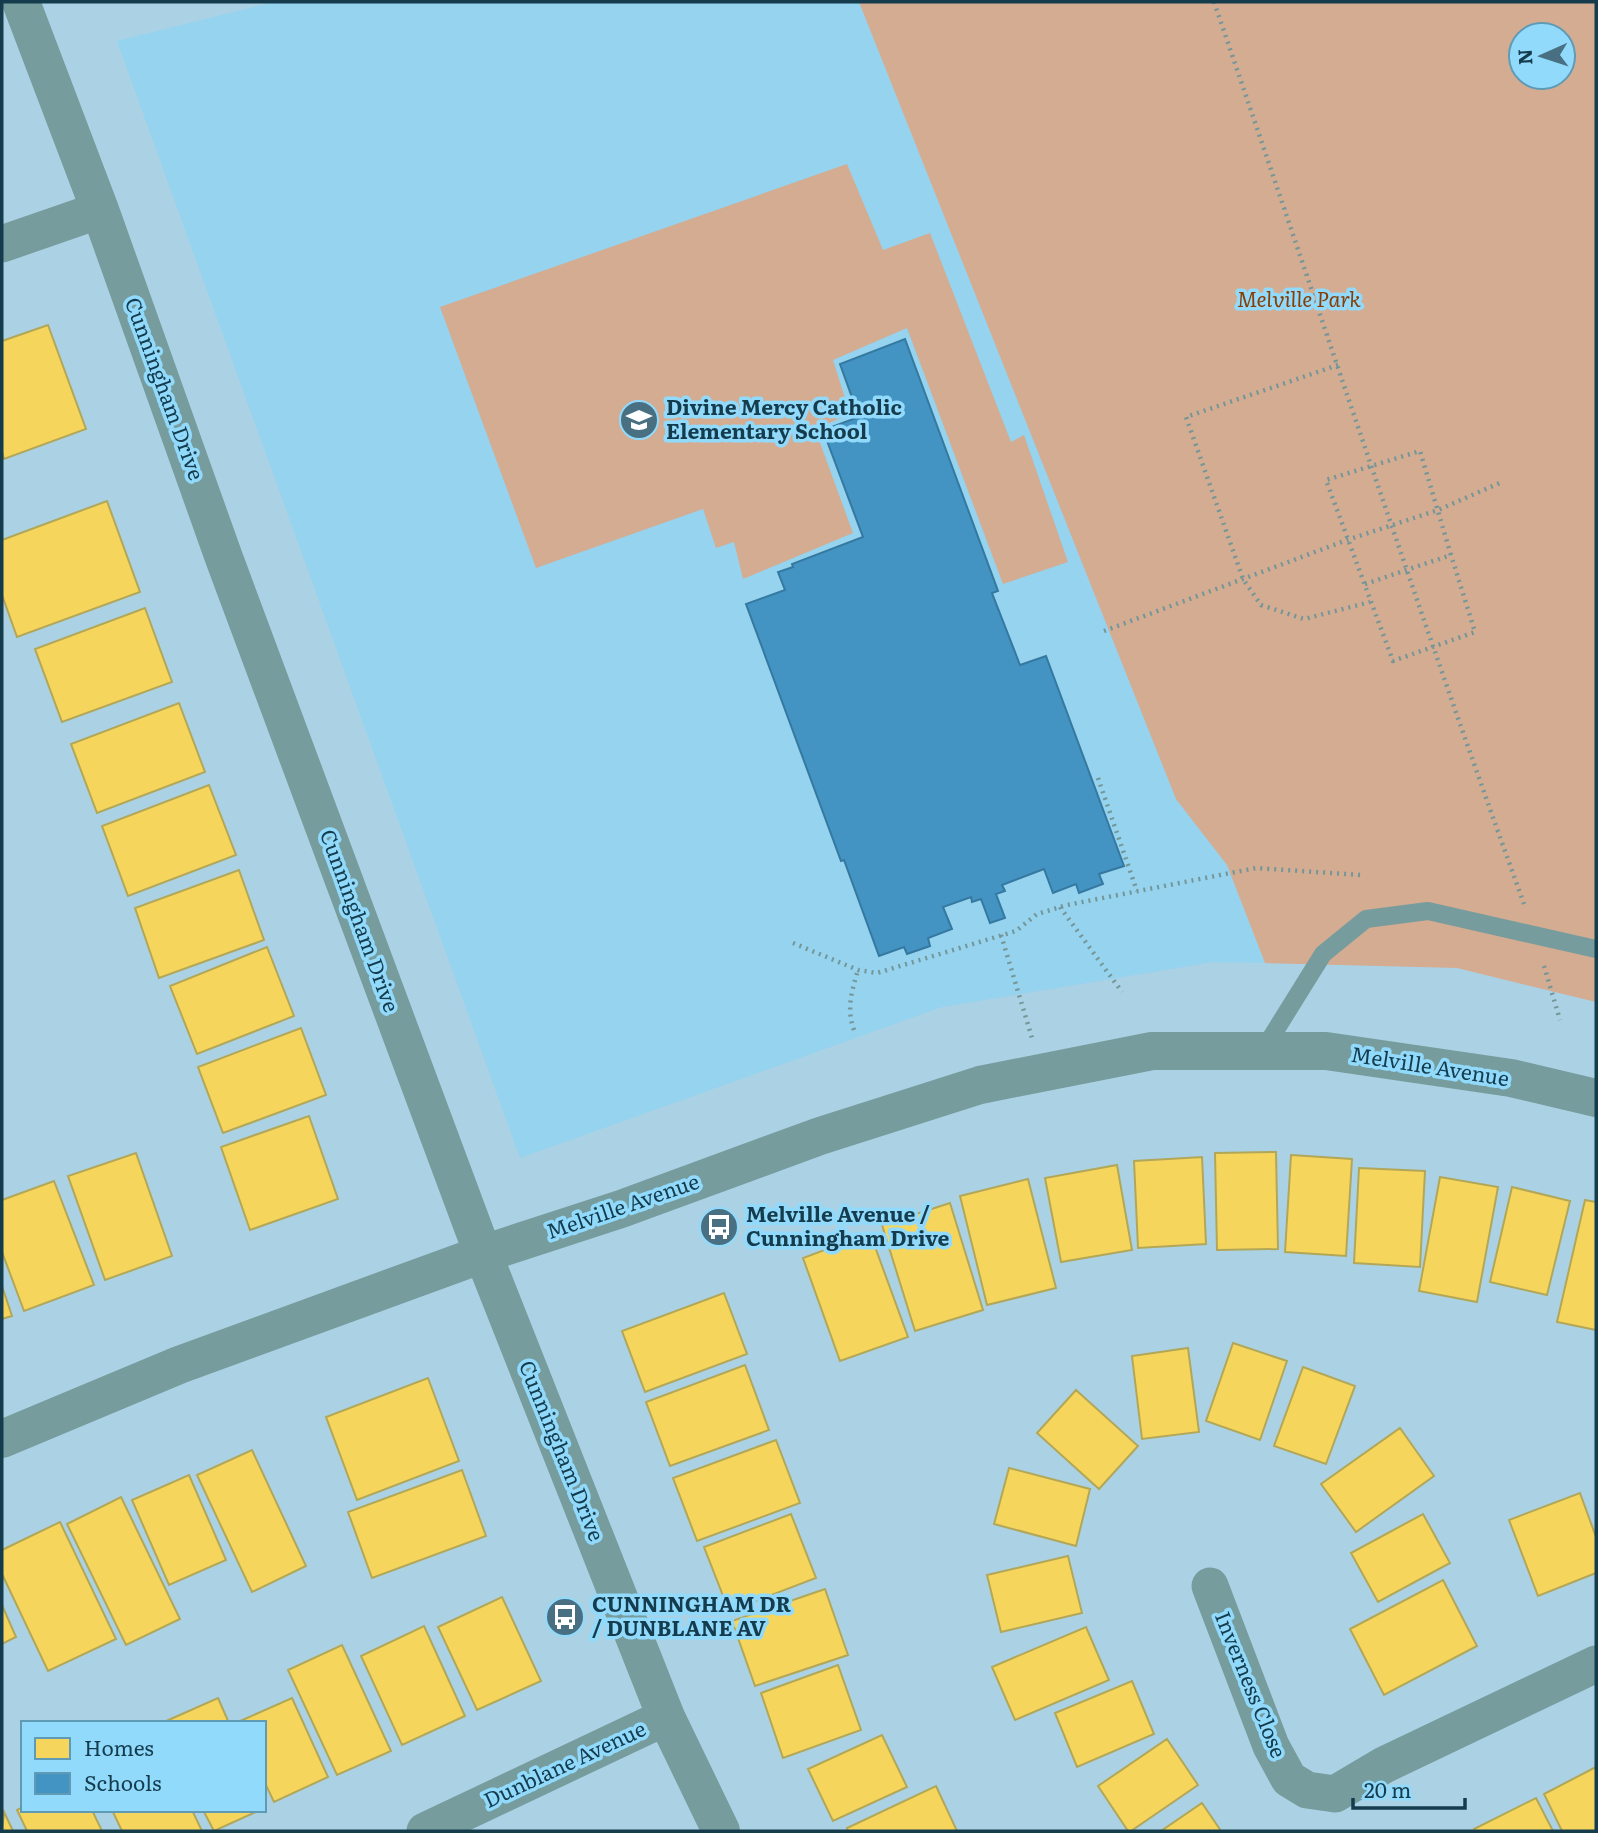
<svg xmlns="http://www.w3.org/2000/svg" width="1598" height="1833" font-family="Literata,serif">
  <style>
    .built { fill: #95d3ef }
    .green { fill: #d3ac92; fill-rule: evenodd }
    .homes { fill: #f6d55c; stroke: #b2a758; stroke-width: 2 }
    .schools { fill: #4393c3; stroke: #3579a0; stroke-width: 2 }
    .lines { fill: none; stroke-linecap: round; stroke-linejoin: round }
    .path { stroke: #759698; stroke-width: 4.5; stroke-dasharray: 2 5; stroke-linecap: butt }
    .service { stroke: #779c9d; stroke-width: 18 }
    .minor { stroke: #779c9d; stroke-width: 37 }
    .tertiary { stroke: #779c9d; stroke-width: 38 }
    .labels { text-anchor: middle; stroke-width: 7; stroke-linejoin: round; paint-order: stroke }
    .park-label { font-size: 21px; font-style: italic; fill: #883d03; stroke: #92dafc }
    .street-label { font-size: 21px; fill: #143c4d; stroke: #92dafc }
    .poi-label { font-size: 21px; font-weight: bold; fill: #143c4d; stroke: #92dafc; text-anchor: start }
  </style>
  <rect width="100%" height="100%" fill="#aad2e4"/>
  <path class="built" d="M274,2H859L1176,798L1227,865L1265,963L1213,962L942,1007L520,1158L117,41Z"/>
  <path class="green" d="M859,2H1596V1002L1457,968L1265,963L1227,865L1176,799ZM1521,35H1563V77H1521Z
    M847,164L883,250L930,233L1011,442L1024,435L1068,562L1003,584L907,328L833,360L850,414L815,429L853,533L743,579L734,542L716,548L703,509L536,568L440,307Z"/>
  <path class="homes" d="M48,325L86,429L4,459L2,452V341Z
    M107,501L140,592L17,637L2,595V540Z
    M145,608L172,682L62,722L35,649Z
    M179,703L205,772L97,813L71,744Z
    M209,785L236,855L128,896L102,826Z
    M239,870L264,940L159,978L135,908Z
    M267,947L294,1016L197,1054L170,986Z
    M301,1028L326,1095L223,1133L198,1067Z
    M309,1116L338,1199L250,1230L221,1147Z
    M1276,1152L1278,1249L1217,1250L1215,1153Z
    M136,1153L172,1256L105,1280L68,1176Z
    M1291,1155L1352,1159L1346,1256L1285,1252Z
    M1202,1157L1206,1244L1138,1248L1134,1161Z
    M1117,1165L1132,1250L1061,1262L1045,1178Z
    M1359,1168L1425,1171L1420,1267L1354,1263Z
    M1440,1177L1498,1187L1477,1302L1419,1291Z
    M1028,1179L1056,1288L987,1305L960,1196Z
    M54,1181L94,1285L24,1311L2,1252V1200Z
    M1512,1187L1570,1201L1547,1295L1490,1282Z
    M1585,1200L1596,1202V1330L1557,1322Z
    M950,1203L983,1310L915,1331L882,1225Z
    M870,1233L908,1337L840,1361L803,1258Z
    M2,1286L12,1316L2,1319Z
    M724,1293L747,1354L645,1392L622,1331Z
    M1233,1343L1287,1361L1260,1440L1206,1421Z
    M1188,1348L1199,1432L1142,1439L1132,1356Z
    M745,1365L769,1430L670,1466L646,1402Z
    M1303,1367L1355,1386L1326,1464L1274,1446Z
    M428,1378L459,1461L357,1500L326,1417Z
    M1076,1390L1138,1446L1099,1489L1037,1433Z
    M1400,1428L1434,1476L1356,1532L1321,1484Z
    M776,1440L800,1503L697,1541L673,1478Z
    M252,1450L306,1566L252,1592L197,1475Z
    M1009,1468L1090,1489L1076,1546L994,1524Z
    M462,1470L486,1536L372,1578L348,1512Z
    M189,1475L226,1560L169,1585L132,1500Z
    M1580,1493L1596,1537V1573L1538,1596L1509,1520Z
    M121,1497L180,1619L126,1645L67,1524Z
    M791,1514L816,1578L729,1611L704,1547Z
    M1423,1514L1450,1563L1378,1602L1351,1553Z
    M60,1522L116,1639L48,1671L2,1574V1550Z
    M1068,1556L1082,1613L1001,1632L987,1575Z
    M1443,1580L1477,1646L1384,1695L1350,1629Z
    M825,1589L848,1655L755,1686L732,1621Z
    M502,1597L541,1681L477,1710L438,1627Z
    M2,1605L16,1637L2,1644Z
    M424,1626L465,1716L402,1745L361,1656Z
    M1086,1627L1109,1680L1015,1720L992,1667Z
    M342,1645L391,1751L337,1775L288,1670Z
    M838,1665L861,1730L783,1758L761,1693Z
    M1132,1681L1154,1734L1077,1767L1055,1713Z
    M218,1698L229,1723H164V1722Z
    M292,1698L328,1777L274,1802L264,1781V1723L238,1722Z
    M882,1735L907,1787L833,1821L808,1769Z
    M1167,1739L1198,1785L1131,1831H1128L1098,1786Z
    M1596,1767V1831H1562L1544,1794Z
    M936,1786L957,1831H848L847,1828Z
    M1536,1798L1553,1831H1475L1474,1829Z
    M1202,1803L1221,1831H1161Z
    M23,1807V1810H92L102,1831H27L17,1810Z
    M112,1810H192L202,1831H122Z
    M203,1810H260L214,1831Z
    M4,1812L13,1831H2Z"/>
  <path class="schools" d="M905,339L998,591L992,593L1020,665L1046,656L1124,866L1099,874L1103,884L1079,893L1076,884L1053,893L1044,869L1002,885L1005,891L996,894L1005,918L990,923L981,899L972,902L971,897L943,907L952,929L928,938L930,946L907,954L904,947L879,956L844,860L841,861L746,604L785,590L778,572L793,567L792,564L863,537L823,430L859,417L840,364Z"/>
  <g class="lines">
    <path class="path" d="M1214,2C1317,303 1416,605 1524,904
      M1338,365L1186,417L1243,579L1261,605L1304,619L1370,602
      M1365,584L1451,555L1420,451L1326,480L1393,661L1475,632L1451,555
      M1104,631L1347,540L1438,510L1502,482
      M1098,778L1137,891
      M1060,907L1122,992
      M1001,935L1032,1038
      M793,943L858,970L877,973L1016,931L1037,914L1067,905L1256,868L1361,875
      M1544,966L1560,1020
      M854,1030C846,1009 852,990 858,970"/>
    <path class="service" d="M1262,1052L1323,954L1366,919L1428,911L1596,949"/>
    <path class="minor" d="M2,244L100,210
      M1210,1586L1271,1746L1289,1779L1307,1790L1335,1794L1384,1765L1596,1664
      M425,1831L666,1717"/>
    <path class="tertiary" d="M21,2L100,210L224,558L483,1254L666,1717L721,1831
      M2,1439L179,1365L483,1254L621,1209L820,1136L980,1085L1152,1051H1326L1511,1078L1596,1098"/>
  </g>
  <defs>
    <symbol id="school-disc" viewBox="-11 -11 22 22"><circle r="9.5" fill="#487082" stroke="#92dafc"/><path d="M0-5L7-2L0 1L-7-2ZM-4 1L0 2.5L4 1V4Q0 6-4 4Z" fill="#fff"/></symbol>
    <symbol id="bus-disc" viewBox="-11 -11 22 22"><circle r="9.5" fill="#487082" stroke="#92dafc"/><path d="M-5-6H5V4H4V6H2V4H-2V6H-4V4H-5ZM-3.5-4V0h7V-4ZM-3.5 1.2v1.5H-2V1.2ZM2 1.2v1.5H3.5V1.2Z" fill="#fff"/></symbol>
  </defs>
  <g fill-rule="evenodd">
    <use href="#school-disc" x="617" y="398" width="44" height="44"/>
    <use href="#bus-disc" x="697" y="1205" width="44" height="44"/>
    <use href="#bus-disc" x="543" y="1595" width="44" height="44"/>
  </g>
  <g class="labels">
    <g class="park-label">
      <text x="1299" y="307">Melville Park</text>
    </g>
    <g class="street-label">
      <text transform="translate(164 389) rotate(70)" y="7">Cunningham Drive</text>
      <text transform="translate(359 921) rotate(70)" y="7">Cunningham Drive</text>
      <text transform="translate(1430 1067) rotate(9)" y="7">Melville Avenue</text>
      <text transform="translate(623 1207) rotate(-19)" y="7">Melville Avenue</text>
      <text transform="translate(561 1451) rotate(68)" y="7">Cunningham Drive</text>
      <text transform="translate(1250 1685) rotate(68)" y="7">Inverness Close</text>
      <text transform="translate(565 1765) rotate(-25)" y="7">Dunblane Avenue</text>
    </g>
    <g class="poi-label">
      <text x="666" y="415">Divine Mercy Catholic<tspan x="666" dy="24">Elementary School</tspan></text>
      <text x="746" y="1222">Melville Avenue /<tspan x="746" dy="24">Cunningham Drive</tspan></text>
      <text x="592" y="1612">CUNNINGHAM DR<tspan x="592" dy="24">/ DUNBLANE AV</tspan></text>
    </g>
  </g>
  <rect width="1598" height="1833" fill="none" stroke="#143c4d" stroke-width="7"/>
  <rect x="21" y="1721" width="245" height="91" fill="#92dafc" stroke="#609bb6" stroke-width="2"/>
  <rect x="35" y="1738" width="35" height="21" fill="#f6d55c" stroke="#609bb6" stroke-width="2"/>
  <text x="84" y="1756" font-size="21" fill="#143c4d">Homes</text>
  <rect x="35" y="1773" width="35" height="21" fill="#4393c3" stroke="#609bb6" stroke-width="2"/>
  <text x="84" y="1791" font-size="21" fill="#143c4d">Schools</text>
  <g transform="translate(1542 56) rotate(267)"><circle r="33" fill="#92dafc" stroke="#609bb6" stroke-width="2"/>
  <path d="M0-5L12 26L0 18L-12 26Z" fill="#487082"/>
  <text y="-10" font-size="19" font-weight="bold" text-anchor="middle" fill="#143c4d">N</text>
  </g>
  <path d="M1353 1798v10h112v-10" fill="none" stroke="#143c4d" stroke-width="3.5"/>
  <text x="1364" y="1798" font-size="21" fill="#143c4d" stroke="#92dafc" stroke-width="5" paint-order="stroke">20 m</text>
</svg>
